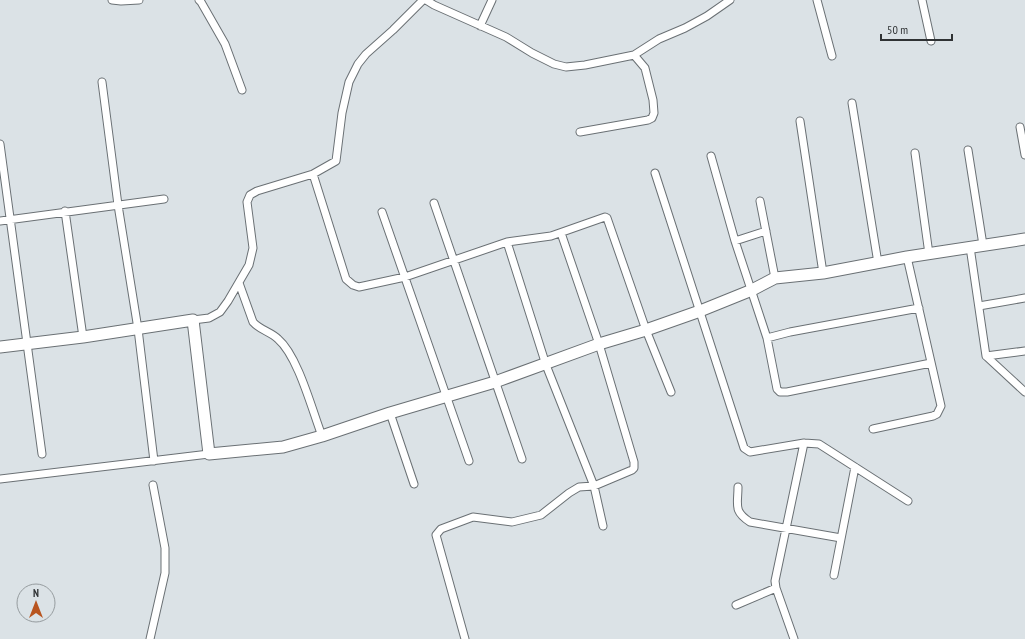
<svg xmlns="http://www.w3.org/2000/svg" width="1025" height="639" font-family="'PT Sans Narrow',sans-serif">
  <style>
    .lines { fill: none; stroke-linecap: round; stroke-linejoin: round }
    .street-casing { stroke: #6a7074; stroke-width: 9 }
    .secondary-casing { stroke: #6a7074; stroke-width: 13 }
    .street { stroke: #fff; stroke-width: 7 }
    .secondary { stroke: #fff; stroke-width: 11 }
  </style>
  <rect width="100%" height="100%" fill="#dbe2e6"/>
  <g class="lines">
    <defs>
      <path id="street" d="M112,0L121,1L139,0
        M199,0L201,2L225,44L242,90
        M426,0L434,5L506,37L532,53L554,64L566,67L585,65L634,55L659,39L685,28L707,16L730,0
        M817,0L832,56
        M922,0L931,41
        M480,26L492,0
        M102,82L118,205L138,329L154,461
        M852,103L878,263
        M800,121L823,273
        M1020,127L1025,155
        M580,132L648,120L652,118L654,113L653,100L645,68L634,55
        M0,144L42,454
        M968,150L983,245
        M915,153L929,254
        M711,156L735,241L767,338L777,389L780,392H787L931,363
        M655,173L744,448L750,452L804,443L819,444L908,501
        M313,174L346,279L353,285L359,287L405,277L507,242L551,236L605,217L607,218L646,330L671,392
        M760,201L775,278
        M434,203L522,459
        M65,211L83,337
        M382,212L469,461
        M0,221L164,199
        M735,241L766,231
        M507,242L546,365L594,486L603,526
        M970,247L986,356L1025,392
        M239,283L253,322C260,330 271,332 278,339C298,356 312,410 322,436
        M979,306L1025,298
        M193,320L209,318L220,312L228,301L249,265L253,248L247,202L250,195L257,191L313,174L336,161L342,113L349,82L358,64L366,54L393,30L423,0
        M767,338L790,332L919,308
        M986,356L1025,351
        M390,413L414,484
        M873,429L933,416L937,414L941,406L907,257
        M0,479L209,454
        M738,487C738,505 733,511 750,522L841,538
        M834,575L855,467
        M736,605L776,588
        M150,639L165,573V548L153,485
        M465,639L436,535L441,529L473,517L512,522L541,515L569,493L579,487L594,486L632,470L634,468V462L599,344L561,233
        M794,639L776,588L775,581L804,443"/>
      <path id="secondary" d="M0,347L83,337L193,320L209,454L283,447L322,436L390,413L495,382L599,344L646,330L700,311L752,290L775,278L823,273L907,257L1025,239"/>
    </defs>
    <use href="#street" class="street-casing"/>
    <use href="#secondary" class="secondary-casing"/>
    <use href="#street" class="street"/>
    <use href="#secondary" class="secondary"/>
  </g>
  <g transform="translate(36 603)"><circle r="19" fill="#dbe2e6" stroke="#969c9f"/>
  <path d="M0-3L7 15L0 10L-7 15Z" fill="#b8541f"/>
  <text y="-6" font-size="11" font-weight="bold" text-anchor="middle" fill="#2f3234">N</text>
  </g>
  <path d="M881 34v6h71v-6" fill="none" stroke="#2f3234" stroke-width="2"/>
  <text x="887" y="34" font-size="12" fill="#2f3234" stroke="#dbe2e6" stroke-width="3" paint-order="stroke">50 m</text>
</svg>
